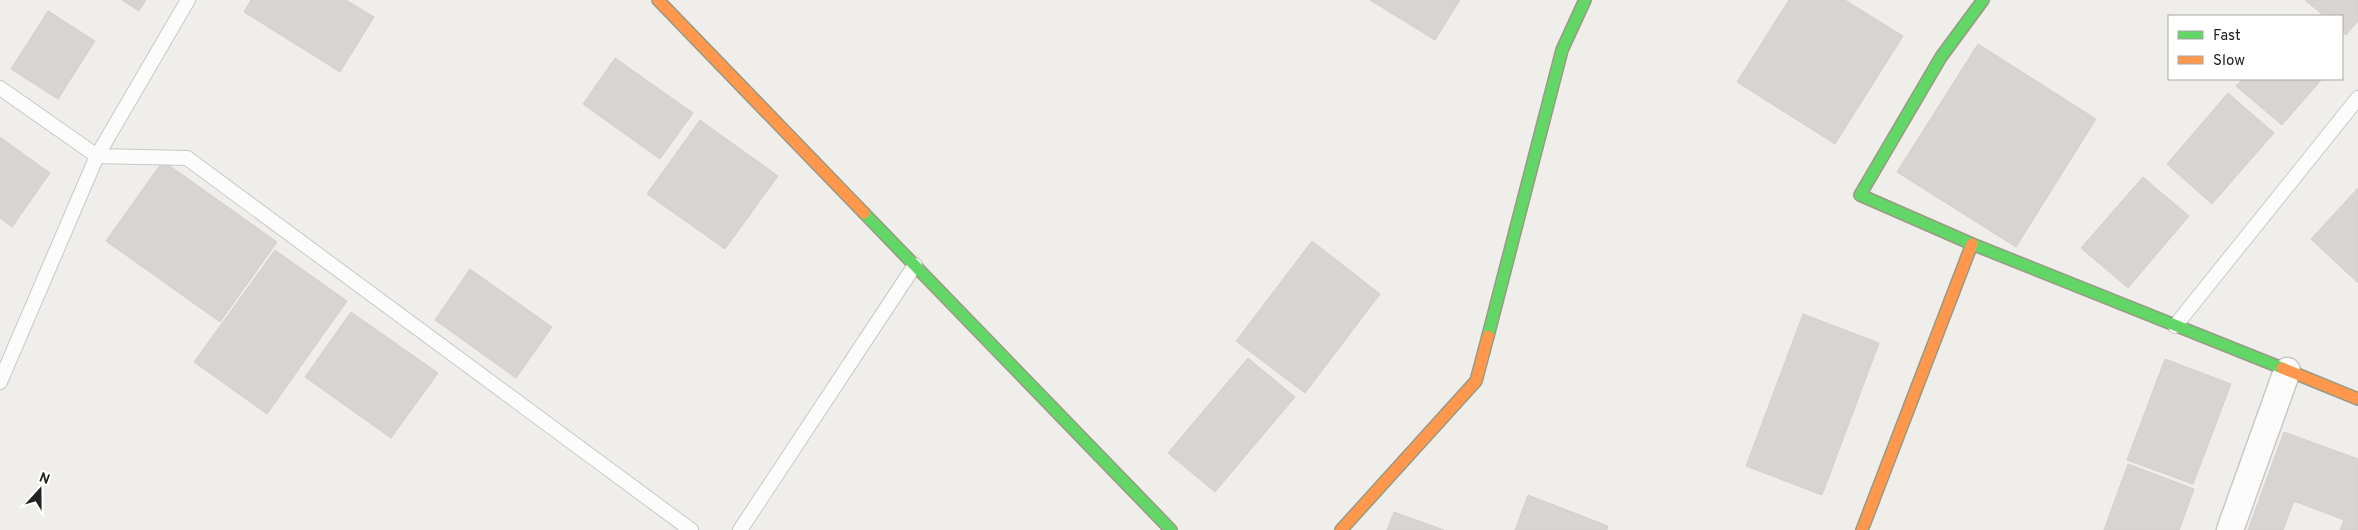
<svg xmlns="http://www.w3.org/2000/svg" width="2358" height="530" font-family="Overpass,sans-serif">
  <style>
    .building { fill: #d7d4d2; stroke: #d3d0cc }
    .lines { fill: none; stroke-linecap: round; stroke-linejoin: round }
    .lane-casing { stroke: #c9c8c7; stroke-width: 16 }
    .street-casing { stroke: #c9c8c7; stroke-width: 29 }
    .fast-casing { stroke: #999a82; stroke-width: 14 }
    .slow-casing { stroke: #999a82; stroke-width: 14 }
    .lane { stroke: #fdfcfc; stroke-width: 14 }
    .street { stroke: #fdfcfc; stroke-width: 26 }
    .fast { stroke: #63d668; stroke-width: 11 }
    .slow { stroke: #ff974d; stroke-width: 11 }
  </style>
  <rect width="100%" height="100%" fill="#f0eeeb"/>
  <path class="building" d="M122,0H146L139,11Z
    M251,0H346L374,17L340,72L244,12Z
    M1370,0H1460L1435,40Z
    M1789,0H1845L1903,36L1835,144L1737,82Z
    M2305,0H2358V21L2346,35L2342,32V16H2324Z
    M48,11L95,41L58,99L11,69Z
    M1978,44L2096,119L2016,247L1897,172Z
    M615,58L693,113L660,159L583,104Z
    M2242,79H2322L2282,125L2236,86Z
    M2228,93L2274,133L2212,204L2167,164Z
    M700,120L778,176L725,249L647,194Z
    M0,137L50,173L12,227L0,218Z
    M163,161L277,242L220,322L106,241Z
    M2143,177L2189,216L2128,288L2081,248Z
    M2358,188V283L2311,239Z
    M1312,241L1380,294L1305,393L1236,341Z
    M275,250L347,301L267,414L194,362Z
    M470,269L552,327L516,378L435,320Z
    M351,312L438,373L391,438L305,377Z
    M1803,314L1879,343L1822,495L1746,466Z
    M1248,358L1295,397L1215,492L1168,453Z
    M2165,359L2231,384L2193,484L2127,460Z
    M2284,432L2358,459V530H2340L2344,520L2294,501L2283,530H2248Z
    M2128,464L2194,489L2179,530H2104Z
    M1528,495L1608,526L1607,530H1515Z
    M1394,512L1444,530H1387Z"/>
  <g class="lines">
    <defs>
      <path id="lane" d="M0,88L97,156L188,0
        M2175,326L2358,98
        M0,382L97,156L187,158L691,530
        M740,530L915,265"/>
      <path id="street" d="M2230,530L2287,371"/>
      <path id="fast" d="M1983,0L1941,57L1860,195L1972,244L2282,368
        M864,213L1171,530
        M1488,336L1562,50L1585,0"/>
      <path id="slow" d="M658,0L864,213
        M2282,368L2358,399
        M1341,530L1476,381L1488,336
        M1862,530L1972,244"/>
    </defs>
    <use href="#lane" class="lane-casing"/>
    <use href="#street" class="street-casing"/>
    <use href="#fast" class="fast-casing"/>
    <use href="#slow" class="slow-casing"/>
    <use href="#lane" class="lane"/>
    <use href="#street" class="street"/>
    <use href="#fast" class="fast"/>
    <use href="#slow" class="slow"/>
  </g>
  <rect x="2168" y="15" width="175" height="65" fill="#ffffff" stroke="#a7a7a7"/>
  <rect x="2178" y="31" width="25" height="8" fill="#63d668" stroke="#a7a7a7"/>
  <text x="2213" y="40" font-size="15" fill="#222222">Fast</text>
  <rect x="2178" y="56" width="25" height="8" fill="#ff974d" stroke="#a7a7a7"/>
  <text x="2213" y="65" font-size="15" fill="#222222">Slow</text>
  <g transform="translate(40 490) rotate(21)" stroke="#ffffff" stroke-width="4" paint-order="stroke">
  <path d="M0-4L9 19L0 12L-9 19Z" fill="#222222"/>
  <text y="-8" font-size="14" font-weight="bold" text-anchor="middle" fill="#222222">N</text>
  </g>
</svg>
